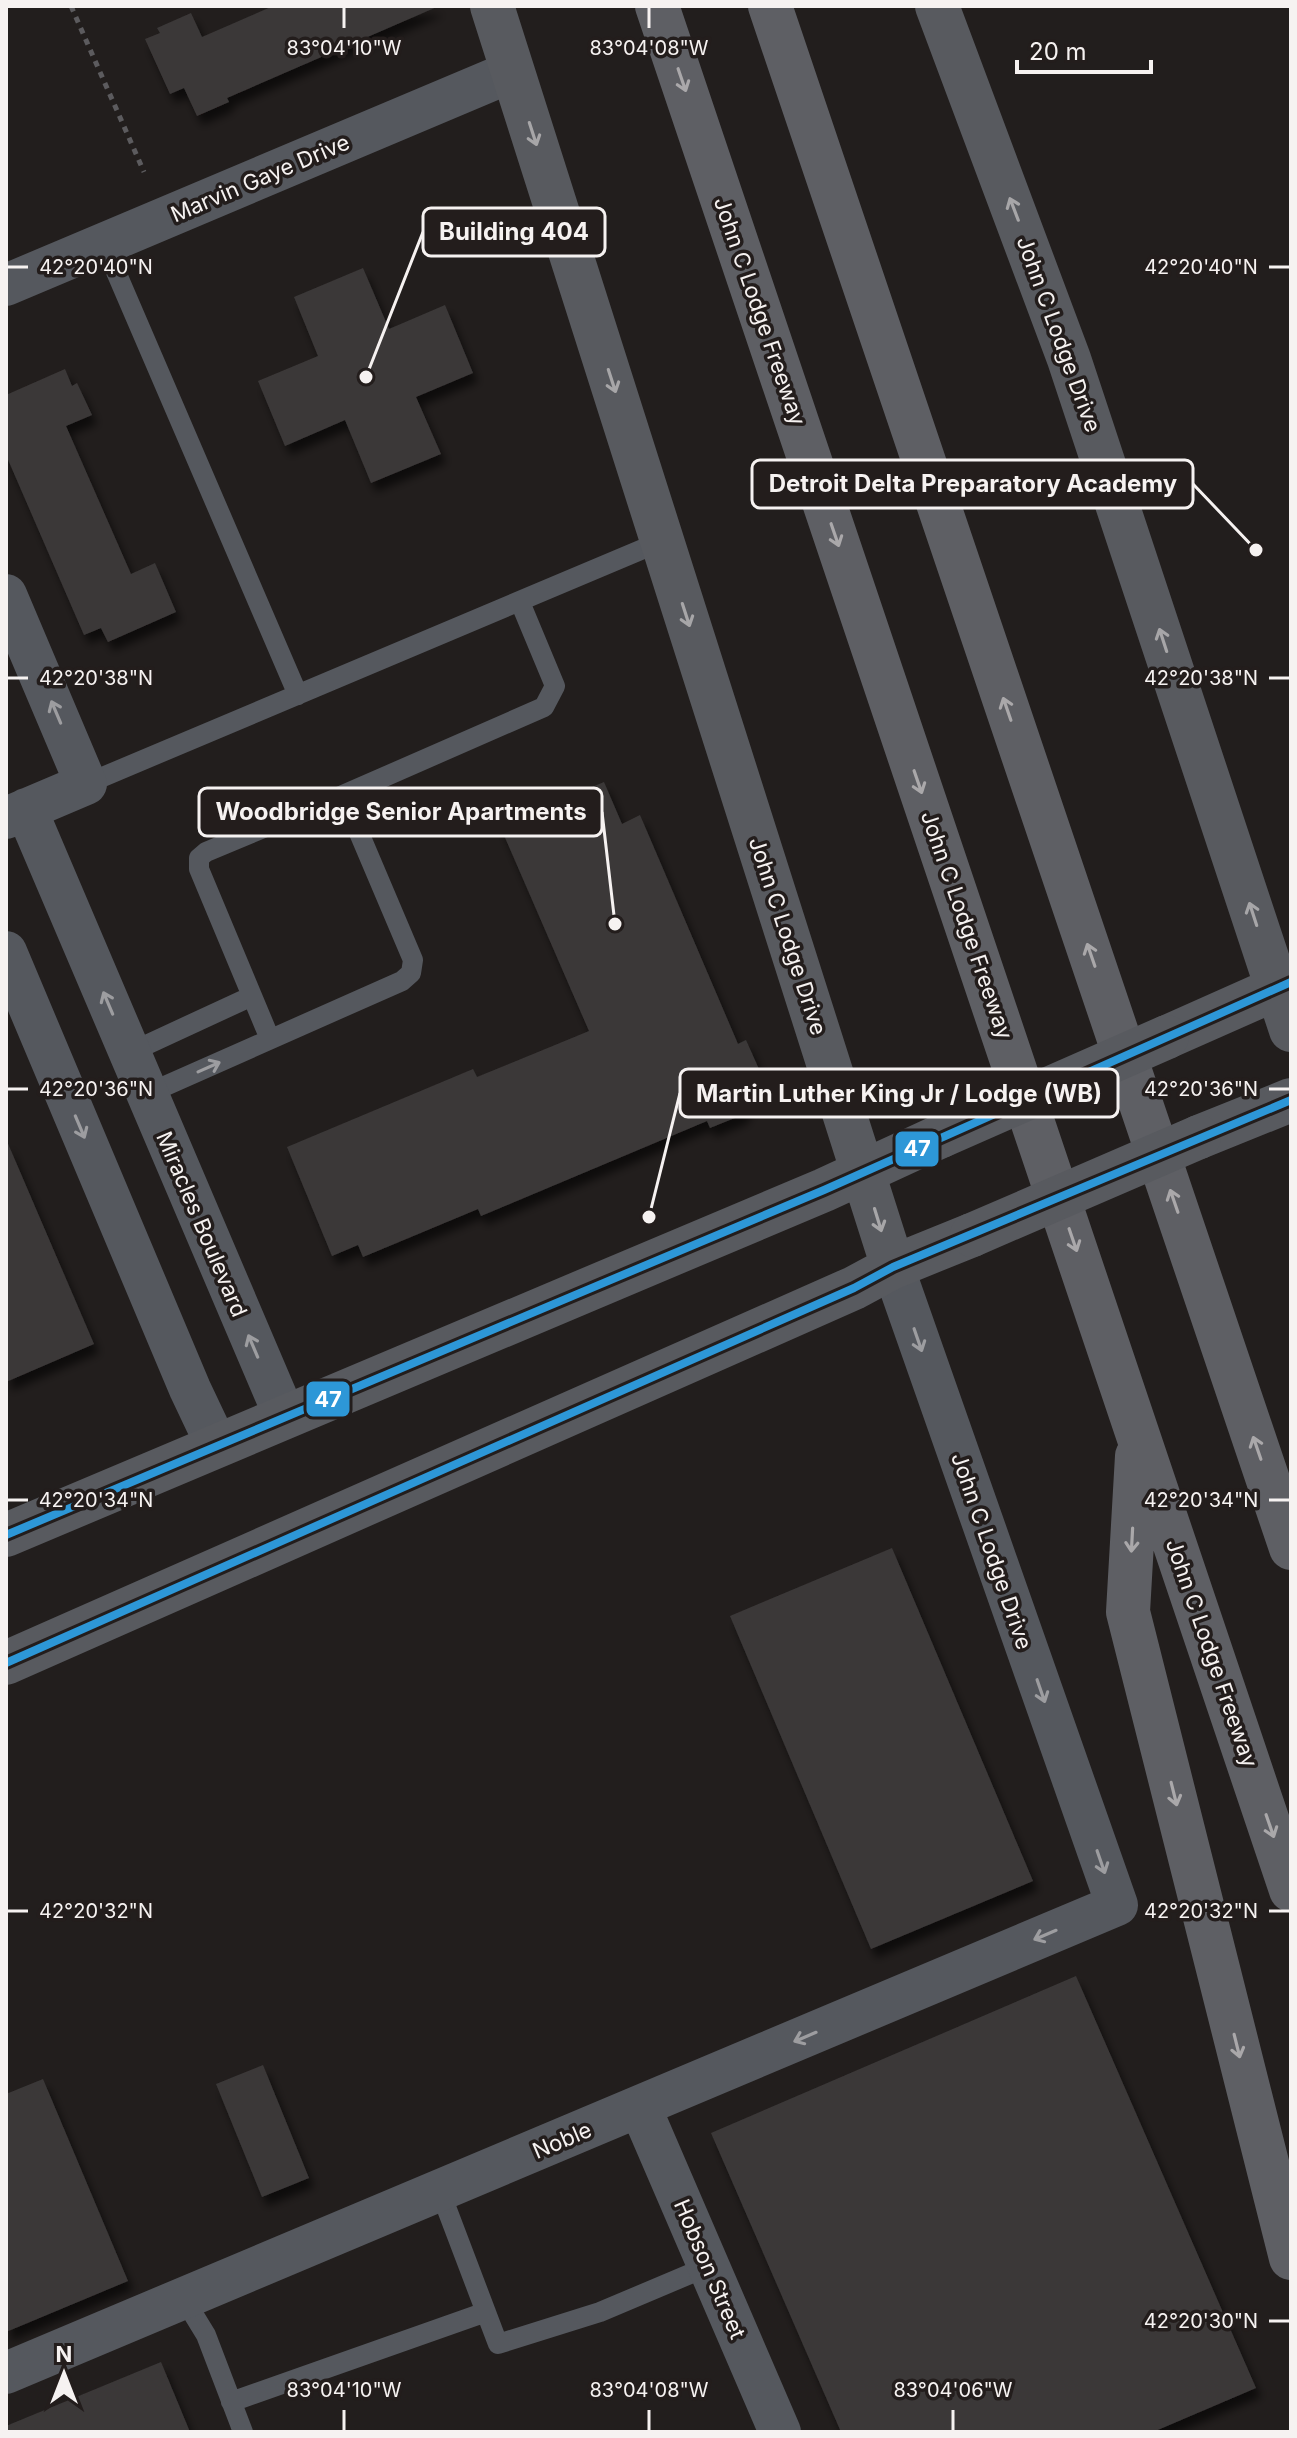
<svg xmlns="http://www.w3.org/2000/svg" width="1297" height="2438" font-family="Inter,sans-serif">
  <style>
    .building { fill: #3b3838; filter: url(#shadow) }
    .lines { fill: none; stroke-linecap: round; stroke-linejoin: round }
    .path { stroke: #5c5b5e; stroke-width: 5; stroke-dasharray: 6 6; stroke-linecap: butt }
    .service { stroke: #55585e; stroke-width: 20 }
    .minor { stroke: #55585e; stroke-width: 42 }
    .secondary { stroke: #585a5f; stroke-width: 44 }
    .motorway { stroke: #5e5f64; stroke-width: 44 }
    .secondary-bridge { stroke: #585a5f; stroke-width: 44 }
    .bus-1-casing { stroke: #231d1c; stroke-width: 14 }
    .bus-1 { stroke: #2d97d7; stroke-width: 8 }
    .oneway { stroke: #aaa8aa }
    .oneway2 { stroke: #a7a6a8 }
    .oneway3 { stroke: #9d9da0 }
    .ticks { fill: none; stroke: #f6f2f1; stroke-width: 3 }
    .labels { text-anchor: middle; stroke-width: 7; stroke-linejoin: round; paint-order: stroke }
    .street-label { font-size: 22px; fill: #f6f2f1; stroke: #231d1c }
    .ticks-label { font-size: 20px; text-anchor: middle; fill: #f6f2f1; stroke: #231d1c; stroke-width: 7; stroke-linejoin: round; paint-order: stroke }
    .leader { fill: none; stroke: #f6f2f1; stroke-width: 3 }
    .callout-dot { fill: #f6f2f1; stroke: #231d1c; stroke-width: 3 }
    .callout { fill: #231d1c; stroke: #f6f2f1; stroke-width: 3 }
    .callout-label { font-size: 24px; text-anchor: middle; font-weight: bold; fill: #f6f2f1 }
    .line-badge { stroke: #231d1c; stroke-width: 3 }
    .badge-label { font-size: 22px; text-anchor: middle; font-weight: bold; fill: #fff }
  </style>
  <defs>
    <filter id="shadow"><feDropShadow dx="5" dy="9" stdDeviation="4" flood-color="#0009"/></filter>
  </defs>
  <rect width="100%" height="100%" fill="#221e1d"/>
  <path class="building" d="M273,6H439L227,98L229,102L197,116L184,88L170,94L145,39L160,33L157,28L191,13L202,37Z
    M363,268L389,329L445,305L473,373L416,397L441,454L371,483L345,420L285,446L258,381L318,356L294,297Z
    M65,369L72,386L77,383L92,415L66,426L131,574L155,563L176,612L108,642L101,628L84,635L6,455V395Z
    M604,782L622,824L640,815L738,1044L746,1040L762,1076L742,1115L710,1128L707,1121L481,1216L478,1209L363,1257L358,1245L332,1256L287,1147L473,1069L477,1077L589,1031L500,826Z
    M6,1139L94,1344L6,1382Z
    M892,1548L1033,1881L871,1949L730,1616Z
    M1076,1976L1256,2388L1153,2432H841L711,2133Z
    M263,2065L309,2178L262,2197L216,2084Z
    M43,2079L128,2281L6,2332V2094Z
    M161,2362L190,2432H6V2426Z"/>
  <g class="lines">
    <path class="path" d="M71,6L144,172"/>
    <path class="service" d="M104,244L298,695
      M86,784L662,541
      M343,795L544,707L555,686L520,602
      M129,1053L252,996
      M147,1094L402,981L411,973L413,960L343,795L206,852L199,858V869L270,1039
      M440,2191L498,2344L600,2312L709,2266
      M184,2299L206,2335L243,2432
      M231,2402L486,2312"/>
    <path class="minor" d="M6,285L513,71
      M6,595L86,784L6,818
      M26,809L285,1417
      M6,952L190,1389L217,1446
      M640,2107L780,2432
      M6,2373L1117,1905L893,1267"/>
    <path class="secondary" d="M492,6L893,1267
      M937,6L1069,359L1291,1030
      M1167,1037L1291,982
      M1199,1137L1291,1100
      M6,1535L824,1190L941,1136
      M6,1663L854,1288L893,1267L972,1235"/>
    <path class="motorway" d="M657,6L1291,1890
      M770,6L1291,1548
      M1137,1456L1128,1612L1291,2258"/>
    <path class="secondary-bridge" d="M941,1136L1167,1037
      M972,1235L1199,1137"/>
    <defs>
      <path id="bus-1" d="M6,1535L824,1190L1291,982
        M6,1663L854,1288L893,1267L1291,1100"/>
    </defs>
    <use href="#bus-1" class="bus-1-casing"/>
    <use href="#bus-1" class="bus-1"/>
  </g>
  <defs><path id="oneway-shaft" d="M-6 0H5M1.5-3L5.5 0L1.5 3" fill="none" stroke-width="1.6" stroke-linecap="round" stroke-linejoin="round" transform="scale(2)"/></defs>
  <g class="oneway">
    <use href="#oneway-shaft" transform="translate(682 80) rotate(71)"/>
    <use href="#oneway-shaft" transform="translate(835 535) rotate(71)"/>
    <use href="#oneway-shaft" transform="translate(1007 709) rotate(-109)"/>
    <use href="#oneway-shaft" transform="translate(918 782) rotate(71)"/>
    <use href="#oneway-shaft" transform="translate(1091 955) rotate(-109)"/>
    <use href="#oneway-shaft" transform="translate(1174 1201) rotate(-109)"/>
    <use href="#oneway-shaft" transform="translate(1073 1240) rotate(71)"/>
    <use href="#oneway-shaft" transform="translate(1257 1448) rotate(-109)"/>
    <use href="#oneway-shaft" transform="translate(1132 1540) rotate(93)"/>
    <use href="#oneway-shaft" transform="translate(1174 1794) rotate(76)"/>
    <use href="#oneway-shaft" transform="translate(1270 1826) rotate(71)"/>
    <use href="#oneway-shaft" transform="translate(1237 2046) rotate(76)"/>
  </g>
  <g class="oneway2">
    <use href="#oneway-shaft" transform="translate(533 134) rotate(72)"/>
    <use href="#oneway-shaft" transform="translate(1014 209) rotate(-111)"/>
    <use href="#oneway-shaft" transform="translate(612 381) rotate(72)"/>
    <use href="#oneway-shaft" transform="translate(686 615) rotate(72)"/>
    <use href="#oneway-shaft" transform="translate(1163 640) rotate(-108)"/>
    <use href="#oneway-shaft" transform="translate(1253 914) rotate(-108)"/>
    <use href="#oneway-shaft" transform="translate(878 1220) rotate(73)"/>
  </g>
  <g class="oneway3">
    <use href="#oneway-shaft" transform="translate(56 712) rotate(-113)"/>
    <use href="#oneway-shaft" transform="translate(108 1003) rotate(-113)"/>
    <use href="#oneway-shaft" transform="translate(209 1067) rotate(-24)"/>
    <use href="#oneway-shaft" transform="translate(80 1127) rotate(67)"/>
    <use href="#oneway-shaft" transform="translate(918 1340) rotate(71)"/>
    <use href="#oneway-shaft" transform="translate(253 1346) rotate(-113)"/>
    <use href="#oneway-shaft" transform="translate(1041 1691) rotate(71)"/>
    <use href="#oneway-shaft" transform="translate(1101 1862) rotate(71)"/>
    <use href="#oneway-shaft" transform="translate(1045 1935) rotate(157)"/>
    <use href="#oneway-shaft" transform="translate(805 2037) rotate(157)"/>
  </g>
  <path class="ticks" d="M344,8V28M649,8V28M8,267H28M1269,267H1289M8,678H28M1269,678H1289M8,1089H28M1269,1089H1289M8,1500H28M1269,1500H1289M8,1911H28M1269,1911H1289M1269,2321H1289M344,2410V2430M649,2410V2430M953,2410V2430"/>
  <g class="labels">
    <g class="street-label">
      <text transform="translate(260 178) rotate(-23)" y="8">Marvin Gaye Drive</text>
      <text transform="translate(760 311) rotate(71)" y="8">John C Lodge Freeway</text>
      <text transform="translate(1059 334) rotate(70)" y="8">John C Lodge Drive</text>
      <text transform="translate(967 925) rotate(71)" y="8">John C Lodge Freeway</text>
      <text transform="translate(788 936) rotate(72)" y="8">John C Lodge Drive</text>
      <text transform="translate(202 1224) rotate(67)" y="8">Miracles Boulevard</text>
      <text transform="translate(992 1551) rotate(71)" y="8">John C Lodge Drive</text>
      <text transform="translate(1212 1653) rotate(71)" y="8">John C Lodge Freeway</text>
      <text transform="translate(562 2140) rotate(-23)" y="8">Noble</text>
      <text transform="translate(710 2269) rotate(67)" y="8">Hobson Street</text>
    </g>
  </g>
  <g class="ticks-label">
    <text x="344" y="55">83°04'10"W</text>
    <text x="649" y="55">83°04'08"W</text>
    <text x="96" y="274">42°20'40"N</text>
    <text x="1201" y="274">42°20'40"N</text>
    <text x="96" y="685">42°20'38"N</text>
    <text x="1201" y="685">42°20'38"N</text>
    <text x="96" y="1096">42°20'36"N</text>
    <text x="1201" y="1096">42°20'36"N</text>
    <text x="96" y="1507">42°20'34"N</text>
    <text x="1201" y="1507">42°20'34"N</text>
    <text x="96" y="1918">42°20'32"N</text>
    <text x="1201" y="1918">42°20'32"N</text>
    <text x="1201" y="2328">42°20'30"N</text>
    <text x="344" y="2397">83°04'10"W</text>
    <text x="649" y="2397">83°04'08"W</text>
    <text x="953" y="2397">83°04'06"W</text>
  </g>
  <path class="leader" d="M366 377L423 232M1256 550L1193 484M615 924L602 812M649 1217L680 1093"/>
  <g class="callout-dot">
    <circle cx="366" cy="377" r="8"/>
    <circle cx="1256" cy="550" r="8"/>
    <circle cx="615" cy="924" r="8"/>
    <circle cx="649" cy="1217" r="8"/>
  </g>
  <g class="callout">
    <rect x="423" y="208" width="182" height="48" rx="8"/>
    <rect x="752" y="460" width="441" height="48" rx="8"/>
    <rect x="199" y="788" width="403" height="48" rx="8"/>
    <rect x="680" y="1069" width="438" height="48" rx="8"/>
  </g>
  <g class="callout-label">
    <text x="514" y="240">Building 404</text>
    <text x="973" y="492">Detroit Delta Preparatory Academy</text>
    <text x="401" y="820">Woodbridge Senior Apartments</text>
    <text x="899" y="1102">Martin Luther King Jr / Lodge (WB)</text>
  </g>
  <g class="line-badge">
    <rect x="894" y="1130" width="46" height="38" rx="8" fill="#2d97d7"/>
    <rect x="305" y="1380" width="46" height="38" rx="8" fill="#2d97d7"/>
  </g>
  <g class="badge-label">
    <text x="917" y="1156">47</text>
    <text x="328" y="1407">47</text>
  </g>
  <rect width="1297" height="2438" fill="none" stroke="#f6f2f1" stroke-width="16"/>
  <g transform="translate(64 2374)" stroke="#231d1c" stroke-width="6" paint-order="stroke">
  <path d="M0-6L14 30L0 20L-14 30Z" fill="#f6f2f1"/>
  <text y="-12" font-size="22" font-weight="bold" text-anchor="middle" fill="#f6f2f1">N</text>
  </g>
  <path d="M1017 60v12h134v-12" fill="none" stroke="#f6f2f1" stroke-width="4"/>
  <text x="1029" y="60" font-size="24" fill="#f6f2f1" stroke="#231d1c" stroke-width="6" paint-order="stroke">20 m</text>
</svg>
